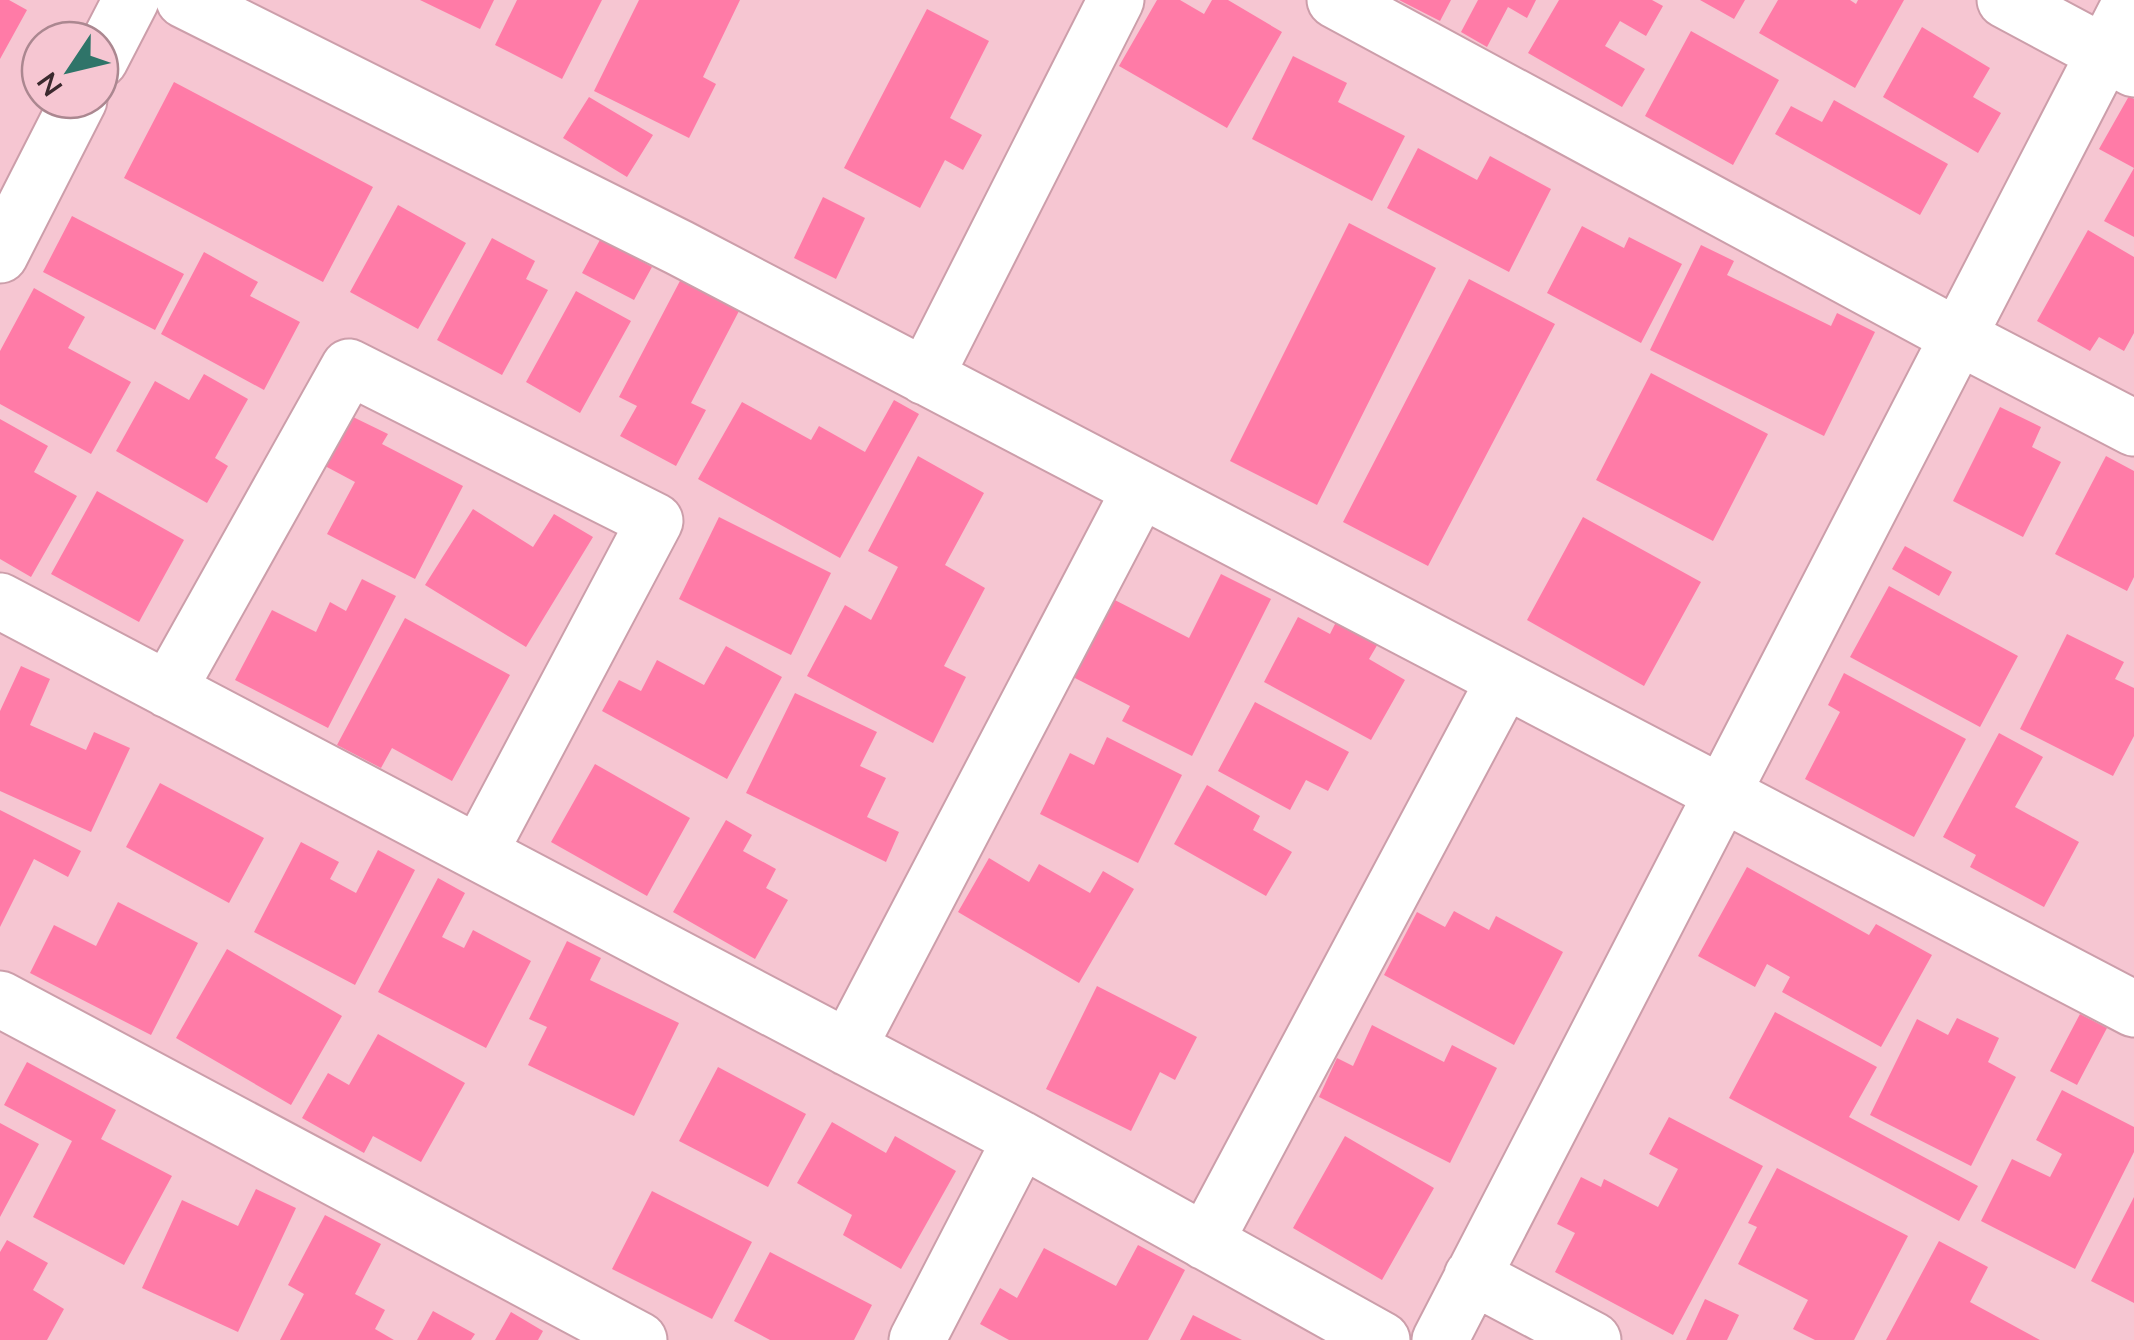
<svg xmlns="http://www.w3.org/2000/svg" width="2134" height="1340" font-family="'Nunito Sans',sans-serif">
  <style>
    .building { fill: #ff7ba7 }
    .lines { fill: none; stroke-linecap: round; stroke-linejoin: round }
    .minor-casing { stroke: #cc9eaa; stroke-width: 59 }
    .minor { stroke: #fff; stroke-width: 55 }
  </style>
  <rect width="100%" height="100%" fill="#f6c6d2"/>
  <path class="building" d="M0,0H9L27,10L0,59Z
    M420,0H494L480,29Z
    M517,0H602L562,79L495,45Z
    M639,0H740L703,77L716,84L689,138L594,91Z
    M1157,0H1180L1204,14L1212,0H1228L1282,32L1227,128L1119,66Z
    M1399,0H1451L1440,21Z
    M1478,0H1536L1527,18L1508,7L1487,47L1461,32Z
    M1559,0H1652L1663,6L1646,36L1620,21L1605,46L1645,69L1622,107L1528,53Z
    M1700,0H1745L1734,19Z
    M1778,0H1850L1856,4L1858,0H1904L1855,88L1759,33Z
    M927,9L989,41L950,118L982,135L963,170L945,160L920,208L844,168Z
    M1922,27L1990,68L1973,97L2001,113L1978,153L1883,97Z
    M1691,31L1779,80L1733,165L1645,116Z
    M1293,56L1347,83L1338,102L1405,136L1372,201L1252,139Z
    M174,82L373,187L323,282L124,178Z
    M2129,96L2134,99V168L2099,149Z
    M589,97L653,135L627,177L563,138Z
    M1834,100L1948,164L1920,215L1775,134L1791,106L1822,122Z
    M1418,148L1477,180L1490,156L1551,189L1509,272L1387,208Z
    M2134,168V237L2104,221Z
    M823,197L865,218L836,279L794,258Z
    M398,205L466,243L418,329L350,292Z
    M72,216L184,274L155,330L43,272Z
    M1349,223L1436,268L1317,505L1230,461Z
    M1582,226L1624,248L1629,237L1682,264L1641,343L1547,293Z
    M2088,230L2134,257V333L2124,351L2099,337L2090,351L2037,321Z
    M492,238L535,261L526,279L548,290L502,375L437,340Z
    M601,238L652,267L634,300L582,273Z
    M1701,245L1734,261L1727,275L1831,326L1837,313L1875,332L1824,436L1650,350Z
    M204,252L258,282L250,296L300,322L264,390L161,334Z
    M681,279L739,311L691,403L706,410L676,466L620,436L637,406L619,397Z
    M1469,279L1555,324L1428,566L1343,522Z
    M34,288L85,317L68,348L131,382L91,454L0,404V351Z
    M576,291L631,321L580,413L526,382Z
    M1651,373L1768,434L1713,541L1596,480Z
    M204,374L248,399L215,458L228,466L207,503L116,451L155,381L189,400Z
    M894,400L919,414L840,558L698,479L742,402L811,440L819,426L865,452Z
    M2000,407L2041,427L2032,447L2061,462L2023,537L1953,501Z
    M351,416L388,434L382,444L463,486L415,579L327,534L355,482L325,466Z
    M0,419L48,446L34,472L77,496L31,577L0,559Z
    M918,456L984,493L945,565L985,588L944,666L966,677L933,743L807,676L845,605L871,620L898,567L868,551Z
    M2106,456L2134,471V577L2127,591L2055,554Z
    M97,491L184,540L139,622L51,574Z
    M473,509L533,547L554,514L593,537L526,647L425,585Z
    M719,517L831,573L791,655L679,599Z
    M1583,517L1701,582L1644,686L1527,620Z
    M1905,546L1952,572L1939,596L1892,569Z
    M1221,574L1271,599L1192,756L1122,721L1130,706L1067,674L1107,596L1189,638Z
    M362,579L396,596L328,728L235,680L272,610L316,632L330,602L346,611Z
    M1889,586L2018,656L1980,727L1850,657Z
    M1298,617L1330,634L1337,620L1379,642L1369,659L1405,680L1371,740L1264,682Z
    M405,618L510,675L452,781L392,748L381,768L337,745Z
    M2067,634L2124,662L2115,679L2134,688V736L2113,776L2020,729Z
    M726,646L782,677L727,779L602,711L619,680L641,691L657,660L704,685Z
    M21,666L50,679L30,725L86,750L94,732L130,748L91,832L0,791V711Z
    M1844,673L1966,739L1914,837L1805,779L1840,712L1828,705Z
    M795,693L877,732L860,766L886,778L867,817L899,832L886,862L746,793Z
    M1255,702L1349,752L1328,791L1306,780L1290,810L1218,771Z
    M1999,733L2043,757L2015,807L2079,842L2044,907L1970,867L1976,855L1943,837Z
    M1107,737L1182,775L1138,863L1040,814L1070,753L1094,765Z
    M595,764L690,818L647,896L551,842Z
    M160,783L264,838L229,903L126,847Z
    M1207,785L1260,816L1253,830L1292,852L1266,896L1174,844Z
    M0,810L81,851L68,877L34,859L0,927Z
    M726,820L752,835L743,851L776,869L766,888L788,900L755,959L673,912Z
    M301,842L339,862L330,879L356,893L378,850L415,870L355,985L254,932Z
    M989,858L1029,882L1039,864L1090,893L1103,871L1134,889L1079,983L958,912Z
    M1747,867L1869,935L1876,924L1932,955L1881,1047L1782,992L1790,977L1767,964L1755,987L1698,956Z
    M438,878L465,893L442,937L464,948L473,930L531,961L486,1048L378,992Z
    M118,902L198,943L151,1035L30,973L54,925L96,946Z
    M1454,911L1489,930L1496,916L1563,952L1514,1045L1384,975L1417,912L1445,927Z
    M567,941L601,958L590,980L679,1023L634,1116L528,1065L547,1027L529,1019Z
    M227,949L342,1016L291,1105L176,1038Z
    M1097,986L1197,1037L1175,1080L1160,1072L1131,1131L1046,1089Z
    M1775,1012L1877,1067L1849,1117L1978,1186L1959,1221L1729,1098Z
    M2080,1014L2107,1028L2077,1085L2050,1071Z
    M1957,1018L1999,1038L1988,1062L2016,1077L1971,1166L1870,1115L1917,1019L1948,1035Z
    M1372,1025L1444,1062L1452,1045L1497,1068L1450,1163L1319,1097L1337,1058L1353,1066Z
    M378,1034L465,1083L421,1162L373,1136L364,1153L302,1118L328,1073L349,1085Z
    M27,1062L116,1110L101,1139L172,1176L124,1265L33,1217L72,1141L4,1105Z
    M718,1067L806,1114L768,1187L679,1141Z
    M2062,1090L2134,1127V1152L2075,1269L1981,1221L2012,1159L2050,1177L2062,1154L2036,1140Z
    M1669,1117L1763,1166L1673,1335L1555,1272L1575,1233L1557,1224L1581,1177L1601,1187L1604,1179L1658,1207L1678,1169L1649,1154Z
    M832,1122L886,1153L895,1136L956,1171L901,1269L843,1235L852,1215L797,1183Z
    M0,1123L39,1144L0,1217Z
    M1345,1136L1434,1188L1382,1280L1293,1228Z
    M1777,1168L1908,1236L1854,1340H1815L1793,1329L1808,1300L1738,1264L1757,1227L1748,1223Z
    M256,1189L296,1208L238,1332L142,1288L182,1200L238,1226Z
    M652,1191L752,1242L712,1319L612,1269Z
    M2134,1197V1303L2091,1281Z
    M325,1215L381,1244L355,1294L385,1310L375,1329L394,1340H280L304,1294L288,1285Z
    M7,1240L48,1263L33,1290L64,1309L47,1340H0V1252Z
    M1939,1241L1988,1267L1970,1302L2040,1340H1886Z
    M1138,1245L1185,1270L1148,1340H1009L980,1324L1000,1288L1017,1298L1044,1248L1116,1286Z
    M770,1252L872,1305L854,1340H770L734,1321Z
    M1705,1299L1739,1315L1727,1340H1686Z
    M433,1311L475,1334L471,1340H417Z
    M511,1312L543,1331L538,1340H495Z
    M1193,1315L1242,1340H1180Z"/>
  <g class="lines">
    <defs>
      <path id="minor" d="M184,0L680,248L2134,1009
        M1335,0L1957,336L2134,428
        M2005,0L2134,69
        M100,60L131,0
        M0,255L79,100
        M925,377L1116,0
        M0,601L1021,1139L1382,1340
        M168,690L349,367L655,521L479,853
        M0,999L639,1340
        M848,1048L1140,490
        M1205,1242L1504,681
        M1472,1276L1593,1340
        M917,1340L1021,1139
        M1440,1340L2132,0"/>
    </defs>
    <use href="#minor" class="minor-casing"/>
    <use href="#minor" class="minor"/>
  </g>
  <g transform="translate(70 70) rotate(235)"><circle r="48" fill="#f6c6d2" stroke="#ab8790" stroke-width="2.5"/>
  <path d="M0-8L18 38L0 25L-18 38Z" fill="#2f7469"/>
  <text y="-15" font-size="28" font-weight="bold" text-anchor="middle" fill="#3b292e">N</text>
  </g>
</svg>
